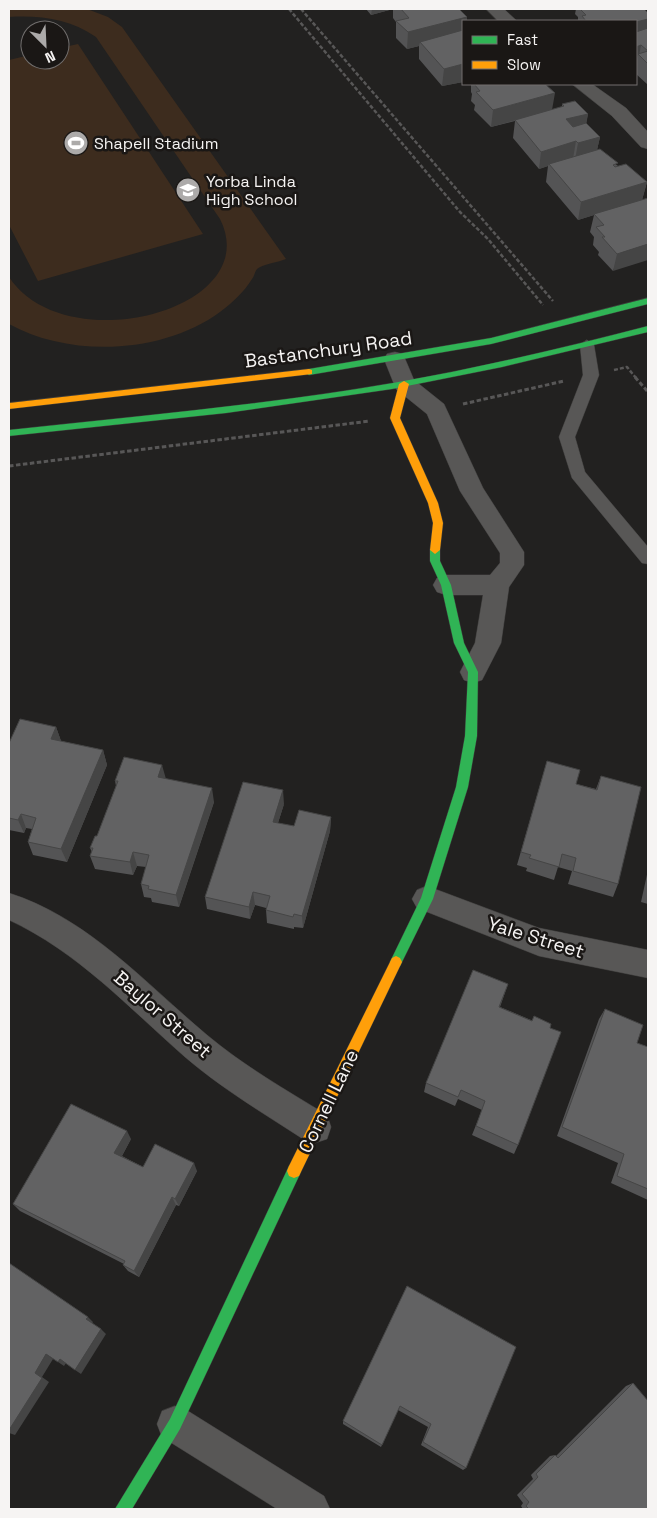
<svg xmlns="http://www.w3.org/2000/svg" width="657" height="1518" font-family="'Space Grotesk',sans-serif">
  <style>
    .green { fill: #3d2c1e }
    .lines { fill: none; stroke-linecap: round; stroke-linejoin: round }
    .lane-casing { stroke: #3e3d3c; stroke-width: 1 }
    .street-casing { stroke: #3e3d3c; stroke-width: 1 }
    .fast-casing { stroke: #3e3d3c; stroke-width: 1 }
    .slow-casing { stroke: #3e3d3c; stroke-width: 1 }
    .path-far1 { stroke: #585757; stroke-width: 2.5; stroke-dasharray: 4 2; stroke-linecap: butt }
    .path { stroke: #585757; stroke-width: 3; stroke-dasharray: 4.5 2.5; stroke-linecap: butt }
    .lane { fill: #585756; fill-rule: evenodd }
    .street { fill: #585756; fill-rule: evenodd }
    .fast { fill: #30b455; fill-rule: evenodd }
    .slow { fill: #ff9f0a; fill-rule: evenodd }
    .wall { fill: #545455 }
    .shaded-wall { fill: #454545 }
    .building { fill: #626263; stroke: #454545 }
    .labels { text-anchor: middle; stroke-width: 5; stroke-linejoin: round; paint-order: stroke }
    .far-poi-label { font-size: 16px; fill: #f6f4f3; stroke: #1a1715; text-anchor: start }
    .street-label { font-size: 19px; fill: #f6f4f3; stroke: #1a1715 }
  </style>
  <rect width="100%" height="100%" fill="#222120"/>
  <path class="green" d="M9,9H87L108,17L122,27L286,259C279,262 263,264 257,269C255,271 254,277 252,279C244,292 232,303 220,312C163,354 70,358 9,324V277C65,362 266,310 220,219L96,37C70,19 40,15 9,17Z
    M78,44L203,234L38,281L9,225V60L30,55V60H60V48Z"/>
  <g class="lines">
    <defs>
      <path id="lane" d="M587,340L594,345L599,375L575,437L585,472L648,547V564L642,563L572,478L559,437L583,375L580,345Z"/>
      <path id="street" d="M486,9H504L517,21H498Z
        M572,84H592L626,108L648,132V149L641,147L612,116Z
        M395,352L403,354L414,380L444,404L483,488L524,552V565L509,587L501,643L482,680L473,683L464,680L460,672L475,643L483,595H446L437,592L433,585L437,578L446,575H490L500,563V553L460,491L427,414L396,389L384,359L387,354Z
        M427,886L539,928L648,950V978L539,956L417,908L412,899L417,890Z
        M9,893C88,918 145,983 207,1035C244,1066 286,1090 327,1115L331,1127L327,1139L315,1143L303,1139C263,1113 221,1088 185,1057C128,1007 78,952 9,920Z
        M175,1406L188,1411L324,1496L330,1509H277L162,1437L157,1424L162,1411Z"/>
      <path id="fast" d="M648,298V304L491,344L309,375L304,372L309,369L491,338Z
        M648,326V332L502,367L392,389L226,413L9,436V430C137,416 266,405 393,383C479,368 563,348 648,326Z
        M435,546L440,550V561L451,585L464,643L478,672L477,736L468,787L433,899L400,966L396,968L392,966L390,962L421,898L456,787L465,736L468,672L454,643L441,585L430,561V550Z
        M294,1164L299,1166L301,1171L299,1176L180,1429L132,1509H115L170,1419L289,1166Z"/>
      <path id="slow" d="M309,369L312,370V374L9,409V403Z
        M404,381L409,384L400,418L438,503L443,523L440,550L435,554L430,550L433,523L428,503L390,418L399,384Z
        M396,956L400,958L402,962L299,1176L294,1178L289,1176L287,1171L289,1166L392,958Z"/>
    </defs>
    <use href="#lane" class="lane-casing"/>
    <use href="#street" class="street-casing"/>
    <use href="#fast" class="fast-casing"/>
    <use href="#slow" class="slow-casing"/>
    <path class="path-far1" d="M289,9L460,212L488,239L543,305
      M301,9L553,301
      M614,370L627,367L636,378"/>
    <path class="path" d="M635,377L648,392
      M463,404L564,381
      M9,466L370,421"/>
    <use href="#lane" class="lane"/>
    <use href="#street" class="street"/>
    <use href="#fast" class="fast"/>
    <use href="#slow" class="slow"/>
  </g>
  <path class="wall" d="M366,9H459L463,21V82L442,86L419,59V46L407,49L396,38V22L393,18V9L371,15Z
    M576,9H644L648,13V83L647,84L636,74V21H578V17L575,14Z
    M471,84H545L552,110L562,107V104L588,114L586,123L600,137L597,150L618,166L647,182L642,200L613,271L598,255L599,252L593,245L594,237L590,232L594,215L578,220L546,182L548,166L539,169L513,138L515,121L491,127L474,110L475,105L471,101L472,94L471,92Z
    M56,727L61,741L103,750L107,765L67,862L33,855L28,842L32,829L26,828L24,833L9,830V743Z
    M547,761L576,784L596,789L601,776L618,884L613,897L568,884L572,871L558,867L554,880L526,871L527,868L517,865Z
    M165,779L214,802L179,907L152,902L151,898L144,897L141,884L146,867L137,866L133,875L95,869L90,856L92,852L90,848L97,836L116,786L115,781Z
    M284,804L278,823L294,826L331,817L330,831L303,928L294,927V929L267,923L266,910V908L255,905L250,919L207,909L205,897Z
    M648,870V904L641,902Z
    M508,984L500,1007L550,1028L518,1145L514,1154L472,1135L482,1110L458,1099L455,1106L424,1092L426,1083Z
    M605,1009L637,1043L648,1047V1200L611,1183L618,1163L557,1136L599,1019Z
    M131,1139L122,1156L143,1167L197,1171L179,1206L176,1205L139,1277L128,1271L123,1265L124,1264L20,1211L13,1204Z
    M407,1286L466,1468L463,1470L421,1445L428,1427L398,1410L381,1447L343,1424V1421Z
    M633,1383L648,1509H523L521,1506L523,1503L517,1495L533,1479L531,1475L550,1456L555,1455L556,1456L626,1386Z"/>
  <path class="shaded-wall" d="M372,9H393L371,15Z
    M467,17V21H463V36L420,42L419,46L407,49L408,32Z
    M648,19V31L636,34V22Z
    M641,45L639,56L638,54L636,63V47Z
    M463,64V82L442,86L444,69Z
    M555,93L552,110L491,127L493,110Z
    M588,114L585,132L563,137L566,119Z
    M600,137L596,154L575,160L578,143Z
    M576,141L573,159L549,164L548,166L539,169L541,152Z
    M647,182L642,200L578,220L581,202Z
    M648,244V260L613,271L617,254Z
    M56,727L61,741L51,739Z
    M103,750L107,765L67,862L61,849Z
    M162,765L166,779L158,777Z
    M212,788L214,802L179,907L176,895Z
    M283,790L284,804L274,835L273,822Z
    M21,814L26,828L24,833L18,820Z
    M331,817L330,831L303,928L302,916Z
    M133,852L137,866L133,875L130,862Z
    M253,892L255,905L250,919L249,907Z
    M127,1131L131,1139L119,1161L114,1153Z
    M194,1163L197,1171L179,1206L175,1199Z
    M172,1197L176,1205L139,1277L134,1271Z
    M88,1317L93,1322L92,1324L86,1319Z
    M101,1329L106,1334L81,1374L75,1370Z
    M46,1354L53,1359L42,1377L49,1382L15,1435L9,1433V1430L35,1373Z
    M60,1359L66,1363L64,1366L58,1362Z"/>
  <path class="building" d="M401,9H459L467,17L408,32L396,21L409,18Z
    M580,9H644L648,13V19L636,22V21H586L582,16L586,15Z
    M648,28V64L638,54L648,51L641,45L636,47V32Z
    M463,30V64L444,69L420,42Z
    M474,84H545L555,93L493,110L476,92L480,91Z
    M575,101L588,114L566,119L573,127L586,123L600,137L578,143L576,141L541,152L515,120L564,106L562,104Z
    M600,149L618,163L613,165L615,167L626,164L647,182L581,202L549,164Z
    M648,198V244L617,254L602,237H605L596,227L604,225L594,214Z
    M20,719L56,727L51,739L103,750L61,849L28,842L36,818L21,814L18,820L9,818V743Z
    M124,757L162,765L158,777L212,788L176,895L148,889L149,886L141,884L149,855L133,852L130,862L90,856L93,848H90L95,836H97L118,781H115Z
    M547,761L580,770L576,784L597,790L601,776L641,787L618,884L573,871L576,858L562,854L559,867L529,858L531,855L521,852Z
    M243,782L283,790L273,822L294,826L299,810L331,817L302,916L294,914L293,917L266,910L270,896L253,892L249,907L205,897Z
    M473,970L508,984L499,1007L532,1021L534,1016L551,1024L550,1028L561,1032L518,1145L476,1126L485,1101L461,1090L458,1097L426,1083Z
    M605,1009L643,1025L637,1043L648,1047V1189L617,1176L624,1154L562,1127Z
    M71,1104L127,1131L114,1153L143,1167L155,1144L194,1163L175,1199L172,1197L134,1271L123,1265L125,1261L13,1204Z
    M9,1263L88,1317L86,1319L101,1329L75,1370L60,1359L58,1362L46,1354L35,1373L42,1378L9,1430Z
    M407,1286L516,1347L466,1468L423,1442L431,1424L400,1406L382,1445L343,1421Z
    M633,1383L648,1401V1509H529L526,1506L529,1502L522,1494L538,1477L536,1474L555,1455L558,1458Z"/>
  <defs>
    <symbol id="stadium-disc" viewBox="-11 -11 22 22"><circle r="9.5" fill="#acaaa9" stroke="#1a1715"/><path d="M0-5a6.5 5 0 1 0 0 10a6.5 5 0 1 0 0-10ZM-3.5-1.8h7v3.6h-7Z" fill="#fff"/></symbol>
    <symbol id="school-disc" viewBox="-11 -11 22 22"><circle r="9.5" fill="#acaaa9" stroke="#1a1715"/><path d="M0-5L7-2L0 1L-7-2ZM-4 1L0 2.5L4 1V4Q0 6-4 4Z" fill="#fff"/></symbol>
  </defs>
  <g fill-rule="evenodd">
    <use href="#stadium-disc" x="62" y="129" width="28" height="28"/>
    <use href="#school-disc" x="174" y="176" width="28" height="28"/>
  </g>
  <g class="labels">
    <g class="far-poi-label">
      <text x="94" y="149">Shapell Stadium</text>
      <text x="206" y="187">Yorba Linda<tspan x="206" dy="18">High School</tspan></text>
    </g>
    <g class="street-label">
      <text transform="translate(328 349) rotate(-8)" y="7">Bastanchury Road</text>
      <text transform="translate(536 937) rotate(17)" y="7">Yale Street</text>
      <text transform="translate(163 1014) rotate(41)" y="7">Baylor Street</text>
      <text transform="translate(328 1101) rotate(-64)" y="7">Cornell Lane</text>
    </g>
  </g>
  <rect width="657" height="1518" fill="none" stroke="#f6f4f3" stroke-width="20"/>
  <rect x="462" y="20" width="175" height="65" fill="#1a1715" stroke="#726f6e"/>
  <rect x="472" y="36" width="25" height="8" fill="#30b455" stroke="#726f6e"/>
  <text x="507" y="45" font-size="15" fill="#f6f4f3">Fast</text>
  <rect x="472" y="61" width="25" height="8" fill="#ff9f0a" stroke="#726f6e"/>
  <text x="507" y="70" font-size="15" fill="#f6f4f3">Slow</text>
  <g transform="translate(45 45) rotate(156)"><circle r="24" fill="#1a1715" stroke="#726f6e"/>
  <path d="M0-4L9 19L0 12L-9 19Z" fill="#acaaa9"/>
  <text y="-8" font-size="14" font-weight="bold" text-anchor="middle" fill="#f6f4f3">N</text>
  </g>
</svg>
